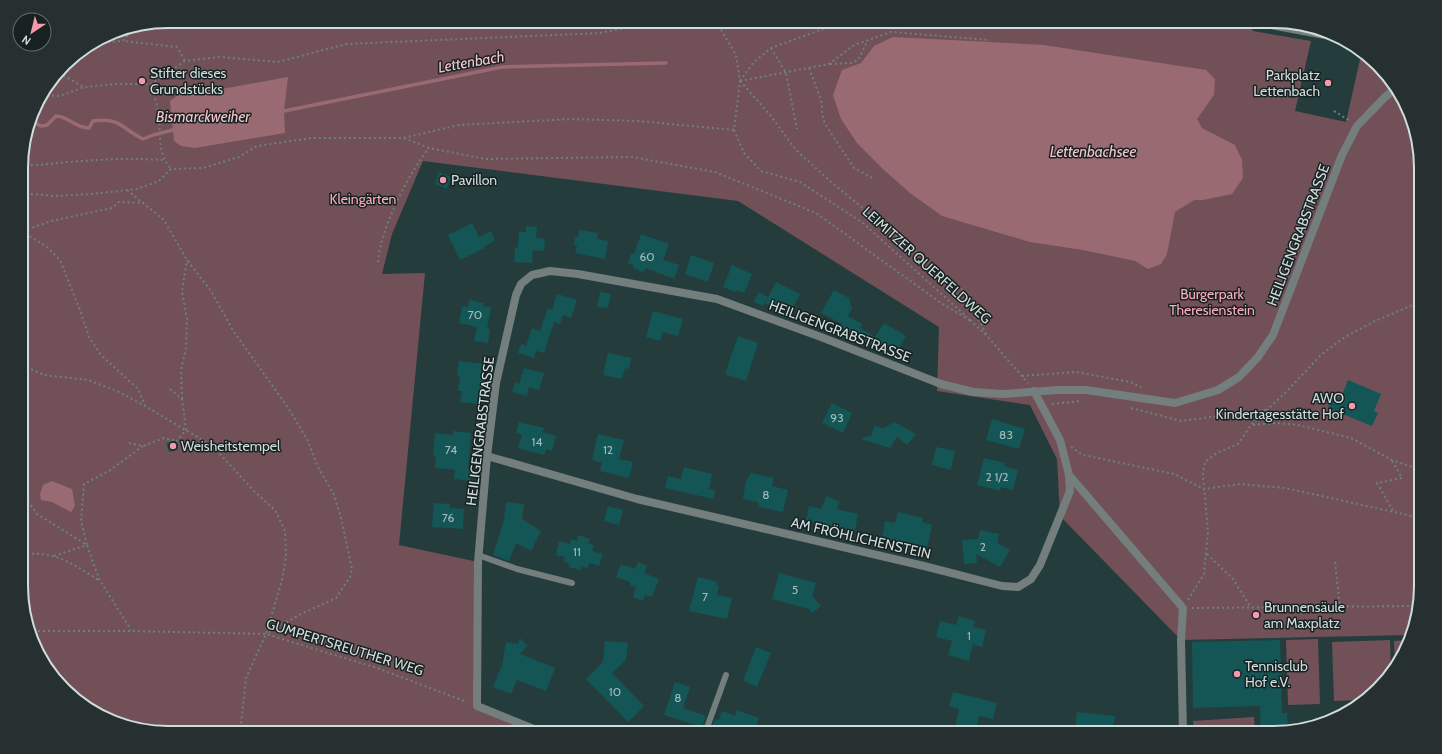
<svg xmlns="http://www.w3.org/2000/svg" width="1442" height="754" font-family="Cabin,sans-serif">
  <style>
    .green { fill: #715157 }
    .water { fill: #9a6a73 }
    .lines { fill: none; stroke-linecap: round; stroke-linejoin: round }
    .stream { stroke: #9a6a73; stroke-width: 3.5 }
    .building { fill: #145656 }
    .path { stroke: #6d8080; stroke-width: 2; stroke-dasharray: 2 3; stroke-linecap: butt }
    .lane { stroke: #737e7d; stroke-width: 6 }
    .street { stroke: #737e7d; stroke-width: 8 }
    .poi-dot { fill: #f39aac; stroke: #172121; stroke-width: 1.5 }
    .labels { text-anchor: middle; stroke-width: 3; stroke-linejoin: round; paint-order: stroke }
    .number-label { font-size: 12px; fill: #a1bbbb }
    .poi-label { font-size: 14px; fill: #d0dddd; stroke: #172121; text-anchor: start }
    .park-label { font-size: 14px; fill: #fbadbc; stroke: #172121 }
    .street-label { font-size: 14px; fill: #d0dddd; stroke: #172121 }
    .water-label { font-size: 15px; font-style: italic; fill: #f5c5cd; stroke: #172121 }
    .rim { fill: none; stroke: #d0dddd; stroke-width: 2 }
  </style>
  <rect width="100%" height="100%" fill="#253c3c"/>
  <path class="green" d="M168,21H590L637,24L648,21H1248L1253,31L1311,41L1295,111L1346,122L1361,55L1396,86L1420,149L1421,587L1410,635L1181,640L1060,516L1057,459L1030,405L937,391L939,327L738,201L423,161L392,234L382,274L425,273L399,545L478,562L477,706L544,733H168L103,718L51,675L22,606L21,158L36,103L71,58L112,32Z
    M1318,639L1320,704L1288,705L1286,640Z
    M1390,640L1391,669L1363,700L1334,701L1332,642Z
    M1408,640L1406,651L1395,664L1394,641Z
    M1254,717L1255,733H1194L1193,721Z"/>
  <path class="water" d="M893,37L1044,45L1206,70L1215,79L1214,95L1197,119L1202,128L1235,145L1242,160L1243,178L1232,194L1203,200H1194L1175,212L1167,254L1161,264L1148,269L1135,261L1083,250L1030,242L942,216L910,193L884,170L857,143L841,119L833,95L842,70L861,63L874,46Z
    M288,77L284,111L285,133L195,148L181,146L174,141L170,101L187,88L195,85L216,90Z
    M52,481L72,489L75,506L71,512L52,502L41,500L40,494L43,485Z"/>
  <g class="lines">
    <path class="stream" d="M284,111L502,67L666,63
      M31,121L41,126L47,125L56,116C68,116 77,129 89,128L93,121C121,117 122,129 143,139L153,135L173,130"/>
  </g>
  <path class="building" d="M439,172L451,177L447,189L435,184Z
    M472,223L479,237L491,231L495,241L484,246L485,248L460,260L448,235Z
    M526,226L537,227L536,238L545,239L544,251L533,250L532,263L514,262L515,247L518,248L519,232H526Z
    M579,230L598,233L597,239L608,241L605,259L575,253L577,246L574,245L575,237H578Z
    M641,234L669,244L663,260L679,265L674,279L646,268L643,272L633,268L634,265L628,263L631,254H634Z
    M691,255L714,263L708,282L685,274Z
    M732,265L752,274L744,293L736,290L735,292L723,287Z
    M776,282L800,294L789,316L765,303Z
    M834,290L849,298L852,308L848,316L862,324L860,328L875,337L884,323L906,336L895,355L876,344L874,347L839,329L842,324L821,313Z
    M600,292L611,294L608,308L597,307Z
    M759,292L768,297L763,306L754,302Z
    M557,294L577,300L571,318L563,315L560,324L554,322L544,353L536,351L534,358L518,353L521,344L526,346L532,328L540,331L548,308L552,310Z
    M469,300L484,303L483,306L491,307L487,329H490L488,343L474,341L477,327L459,323L462,306L468,307Z
    M653,311L683,319L678,336L663,332L660,341L646,337Z
    M738,336L758,343L746,381L725,374Z
    M608,353L631,358L629,369L625,368L622,379L603,375Z
    M459,361L485,364L482,394H479L478,404L460,402L462,391H458L460,376L457,375Z
    M524,368L544,373L539,390L529,387L527,396L512,392L515,382L519,384Z
    M1348,380L1381,394L1374,411L1378,413L1372,426L1328,408L1334,395L1341,398Z
    M832,403L852,413L843,433L822,423Z
    M992,419L1025,429L1019,449L986,440Z
    M519,422L544,428L543,432L556,436L552,451L546,449L544,455L518,448L522,435L516,433Z
    M894,422L916,434L907,445L897,437L890,448L861,439L872,435L874,426L884,428Z
    M453,431L471,433L468,469H471L470,481L454,479L455,470L435,468L436,456H433L435,433L453,435Z
    M598,434L624,440L619,459L633,462L629,478L600,471L602,463L592,460Z
    M177,440L178,450L169,452L166,443Z
    M936,447L955,451L951,470L932,465Z
    M984,458L1005,463L1004,466L1018,470L1013,490L1001,487L1000,491L977,485Z
    M684,467L712,474L709,489L715,490L713,499L665,488L668,476L681,479Z
    M751,473L774,478L772,486L788,490L783,512L759,507L758,502L743,499L746,481Z
    M827,496L840,502L836,509L858,514L855,531L806,520L809,506L821,509Z
    M506,502L524,504L522,519L541,531L531,551L516,543L509,561L493,555L504,520Z
    M434,503L450,504V508L464,509L463,529L432,527Z
    M608,506L623,510L619,525L604,521Z
    M898,512L923,518L922,522L932,525L927,548L882,538L885,521L895,523Z
    M980,530L999,534L997,543L1010,550L1000,567L976,554L977,563L964,564L962,540L978,539Z
    M578,535L590,539L588,543L594,545L592,551L603,554L599,566L589,563L588,568L581,567V570L569,567L570,564L564,562L565,557L556,555L559,541L570,544L571,539L577,541Z
    M638,562L647,566L644,573L659,579L652,597L645,595L643,601L633,597L636,587L630,585V582L616,577L621,564L635,569Z
    M779,573L816,583L812,596L821,606L812,613L809,609L772,599Z
    M698,577L717,582L716,585L719,586L717,595L732,598L727,619L689,611Z
    M959,616L975,621L973,627L986,630L982,647L973,644L969,661L948,655L952,641L936,637L940,621L956,625Z
    M520,638L526,645H528L520,654L555,668L546,691L517,680L511,694L493,687L502,665L506,642L518,644Z
    M1280,640L1282,713H1287L1288,731L1284,733H1261L1260,706L1193,708L1192,642Z
    M605,641L628,643L626,660L612,673L644,706L628,722L586,679L603,662Z
    M756,647L771,653L757,687L743,681Z
    M675,682L690,687L683,708L706,716L702,727L664,715Z
    M953,692L997,703L993,719L979,716L975,733H954L959,709L949,706Z
    M737,710L759,718L754,733H710L715,719L719,720L722,711L735,716Z
    M1077,712L1115,716L1112,733L1075,728Z"/>
  <g class="lines">
    <path class="path" d="M716,21L736,55L740,81L734,130L744,153L761,171L800,182L863,223L967,317
      M1227,21H1240
      M134,28L123,41L177,47L185,61
      M93,43L123,41
      M771,48L786,73L797,129
      M830,64L851,63L858,60L868,40
      M809,68L821,100L822,107V114L825,124L854,168L874,179
      M59,73L84,87
      M740,81L771,116L796,150L830,181L966,293L987,336
      M740,81L829,64L854,45L891,32L990,40
      M740,81L753,63L771,48L845,21
      M151,84C154,95 158,107 159,118C161,138 157,152 171,169
      M42,95L60,96L84,87L115,84H151L185,61L219,57L278,62L346,44L600,33L636,26L679,21
      M1334,111L1350,121
      M404,138L429,148L486,159L632,157L715,172L816,213L941,303L971,321
      M21,165C38,166 54,163 71,162C102,159 133,158 163,160
      M127,190L164,220L187,260L211,291L234,332L287,406L307,439L318,467L334,495L341,518L352,569L350,577L336,598L299,615L266,634
      M21,193L54,196L92,194L137,189L159,181L171,169L203,168L239,157L257,146L312,138H403L459,125L571,119L638,121L734,130
      M21,231L47,247L60,260L80,310L89,337L101,355L138,389L145,405
      M23,231L51,221L112,208L119,202L143,203
      M378,262C381,227 407,176 429,148
      M970,320L988,337L1028,383
      M22,365L44,375L88,380L117,391L145,406L204,441L220,454L255,492L275,510L285,531L286,557L282,580L266,634L246,678L240,733
      M1022,376L1076,372L1130,382L1143,388
      M170,389L182,399L186,430L173,445
      M182,399L181,370L186,348L187,319L182,291L187,260
      M1052,404L1080,401
      M1131,408L1181,421L1266,410
      M1253,425L1275,423L1298,425L1351,438L1392,460L1421,470
      M129,443L143,446L164,438L177,441
      M1071,447L1083,455L1174,474L1204,489L1240,484L1285,488L1421,518
      M1392,461L1402,478L1377,483L1393,511
      M22,493L37,514L87,545L99,579L131,630
      M1207,554L1233,579L1251,608
      M22,555C53,549 75,565 100,581
      M54,556L87,545L81,521L84,484L109,471L143,446
      M1335,562L1340,607
      M1188,600L1204,574L1208,532L1203,474L1205,462L1217,453L1238,444L1251,425L1286,392L1321,355L1345,337L1375,321L1420,302
      M1192,608L1417,606
      M33,631H131L266,634L377,668L467,702"/>
    <path class="lane" d="M1416,139L1418,208L1420,219
      M478,555L517,569L572,583
      M705,733L726,675"/>
    <path class="street" d="M1249,21L1341,38
      M487,456L637,499L924,566L1002,586L1018,587L1031,579L1040,565L1070,491L1069,475L1060,440L1034,391
      M1069,475L1183,608L1181,640L1183,733
      M544,733L477,706L478,562L487,456L496,383L516,295L521,284L532,275L550,271L578,274L717,299L821,337L941,384L973,392L1003,394L1059,390H1086L1175,403L1218,390L1239,377L1258,357L1273,335L1342,155L1357,126L1385,97L1397,88"/>
  </g>
  <g class="poi-dot">
    <circle cx="142" cy="81" r="4"/>
    <circle cx="1328" cy="83" r="4"/>
    <circle cx="443" cy="180" r="4"/>
    <circle cx="1352" cy="406" r="4"/>
    <circle cx="173" cy="446" r="4"/>
    <circle cx="1256" cy="615" r="4"/>
    <circle cx="1237" cy="674" r="4"/>
  </g>
  <g class="labels">
    <g class="number-label">
      <text x="647" y="261">60</text>
      <text x="475" y="319">70</text>
      <text x="837" y="422">93</text>
      <text x="1006" y="439">83</text>
      <text x="537" y="446">14</text>
      <text x="451" y="454">74</text>
      <text x="608" y="454">12</text>
      <text x="997" y="481">2 1/2</text>
      <text x="766" y="499">8</text>
      <text x="448" y="522">76</text>
      <text x="983" y="551">2</text>
      <text x="577" y="556">11</text>
      <text x="795" y="594">5</text>
      <text x="705" y="601">7</text>
      <text x="969" y="640">1</text>
      <text x="615" y="696">10</text>
      <text x="678" y="702">8</text>
    </g>
    <g class="poi-label">
      <text x="150" y="78">Stifter dieses<tspan x="150" dy="16">Grundstücks</tspan></text>
      <text x="1320" y="80" text-anchor="end">Parkplatz<tspan x="1320" dy="16">Lettenbach</tspan></text>
      <text x="451" y="185">Pavillon</text>
      <text x="1344" y="403" text-anchor="end">AWO<tspan x="1344" dy="16">Kindertagesstätte Hof</tspan></text>
      <text x="181" y="451">Weisheitstempel</text>
      <text x="1264" y="612">Brunnensäule<tspan x="1264" dy="16">am Maxplatz</tspan></text>
      <text x="1245" y="671">Tennisclub<tspan x="1245" dy="16">Hof e.V.</tspan></text>
    </g>
    <g class="park-label">
      <text x="363" y="204">Kleingärten</text>
      <text x="1212" y="299">Bürgerpark<tspan x="1212" dy="16">Theresienstein</tspan></text>
    </g>
    <g class="street-label">
      <text transform="translate(1298 235) rotate(-69)" y="5">HEILIGENGRABSTRASSE</text>
      <text transform="translate(927 265) rotate(42)" y="5">LEIMITZER QUERFELDWEG</text>
      <text transform="translate(840 331) rotate(21)" y="5">HEILIGENGRABSTRASSE</text>
      <text transform="translate(480 431) rotate(-83)" y="5">HEILIGENGRABSTRASSE</text>
      <text transform="translate(861 538) rotate(13)" y="5">AM FRÖHLICHENSTEIN</text>
      <text transform="translate(345 647) rotate(17)" y="5">GUMPERTSREUTHER WEG</text>
    </g>
    <g class="water-label">
      <text transform="translate(471 62) rotate(-10)" y="5">Lettenbach</text>
      <text x="203" y="122">Bismarckweiher</text>
      <text x="1093" y="157">Lettenbachsee</text>
    </g>
  </g>
  <path d="M0 0H1442V754H0ZM168 28H1274A140 140 0 0 1 1414 168V586A140 140 0 0 1 1274 726H168A140 140 0 0 1 28 586V168A140 140 0 0 1 168 28Z" fill="#263030" fill-rule="evenodd"/>
  <path class="rim" d="M168 28H1274A140 140 0 0 1 1414 168V586A140 140 0 0 1 1274 726H168A140 140 0 0 1 28 586V168A140 140 0 0 1 168 28Z"/>
  <g transform="translate(32 32) rotate(215)"><circle r="19" fill="#172121" stroke="#616c6c"/>
  <path d="M0-3L7 15L0 10L-7 15Z" fill="#f39aac"/>
  <text y="-6" font-size="11" font-weight="bold" text-anchor="middle" fill="#d0dddd">N</text>
  </g>
</svg>
